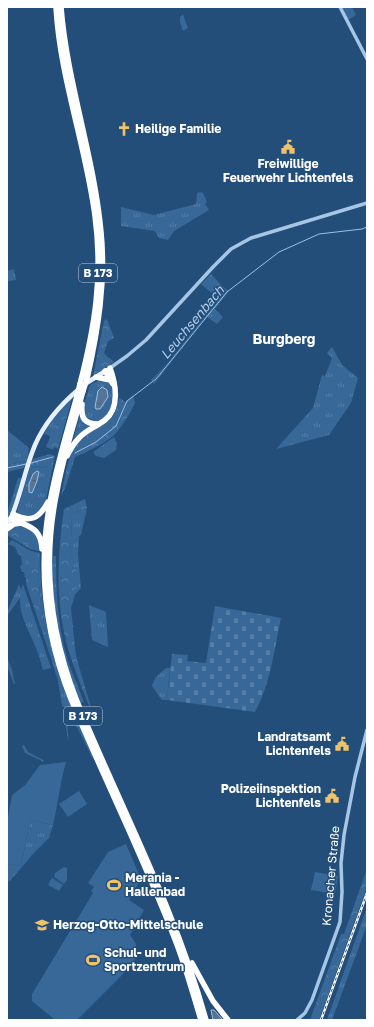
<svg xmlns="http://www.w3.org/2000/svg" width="374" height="1027" font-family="'Golos Text',sans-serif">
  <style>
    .grass { fill: url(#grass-tufts); fill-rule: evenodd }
    .forest { fill: url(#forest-crowns) }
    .cemetery { fill: url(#cemetery-stones) }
    .garden { fill: #376898 }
    .water { fill: url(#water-ripples); stroke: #9ac1e5 }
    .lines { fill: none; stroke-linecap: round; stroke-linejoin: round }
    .stream { stroke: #9ac1e5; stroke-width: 1 }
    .minor { stroke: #a6c6e5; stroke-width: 3.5 }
    .major { stroke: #e6f0fc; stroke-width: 4.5 }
    .highway { stroke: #fff; stroke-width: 5.5 }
    .rail-casing { stroke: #fff; stroke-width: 2.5 }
    .rail { stroke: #234e7a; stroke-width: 1; stroke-dasharray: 3; stroke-linecap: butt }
    .highway-bridge { stroke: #fff; stroke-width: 5.5 }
    .labels { text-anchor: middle; stroke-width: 3; stroke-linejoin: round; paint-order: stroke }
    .shield { fill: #234e7a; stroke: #bdcad7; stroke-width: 1 }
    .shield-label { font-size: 11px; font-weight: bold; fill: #fff }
    .poi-label { font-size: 12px; font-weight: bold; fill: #fff; stroke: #234e7a; text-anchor: start }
    .street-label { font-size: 12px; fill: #fff; stroke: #234e7a }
    .water-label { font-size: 13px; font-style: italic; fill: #b1cfec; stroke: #234e7a }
    .quarter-label { font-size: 14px; font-weight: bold; fill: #fff; stroke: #234e7a }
  </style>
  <defs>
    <pattern id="grass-tufts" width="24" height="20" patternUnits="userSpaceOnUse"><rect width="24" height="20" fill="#376898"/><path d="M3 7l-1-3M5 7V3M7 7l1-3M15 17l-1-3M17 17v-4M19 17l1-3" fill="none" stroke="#557fa7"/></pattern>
    <pattern id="forest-crowns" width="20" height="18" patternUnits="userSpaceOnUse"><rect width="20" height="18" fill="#376898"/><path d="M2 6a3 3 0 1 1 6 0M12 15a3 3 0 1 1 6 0" fill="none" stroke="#557fa7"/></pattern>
    <pattern id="cemetery-stones" width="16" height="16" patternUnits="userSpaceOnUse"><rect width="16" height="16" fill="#376898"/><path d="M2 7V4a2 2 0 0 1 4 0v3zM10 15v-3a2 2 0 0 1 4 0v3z" fill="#557fa7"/></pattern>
    <pattern id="water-ripples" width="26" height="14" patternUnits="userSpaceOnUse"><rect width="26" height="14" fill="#567596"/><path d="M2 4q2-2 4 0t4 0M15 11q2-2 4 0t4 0" fill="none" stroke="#505e6d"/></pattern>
  </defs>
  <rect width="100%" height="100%" fill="#234e7a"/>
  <path class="grass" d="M183,15L188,28L183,31L180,22V17Z
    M200,192L203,193L207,202L205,204L209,210L174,231L168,240L159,238L155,231L121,226V207L154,215L196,204L197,193Z
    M14,269L16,280L7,281V271Z
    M211,274L221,285L227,290H229L157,376L153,381L151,380L165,366L219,299L201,284Z
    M230,290L215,309L223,317L217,324L207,317L154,384L153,383L227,293Z
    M332,347L342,365L358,378L351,403L329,435L276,449L313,408L322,375L325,376L332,358L327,353Z
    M99,380C102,381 105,381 108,382C114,385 115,399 113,405C111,412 101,425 93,422C91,422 87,419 85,417L84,404L90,385Z
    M72,398L70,406H67L59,415L48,435L44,434C52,420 60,409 72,398Z
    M80,415L93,425L73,441Z
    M7,430L29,448L27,461L7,465Z
    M114,437L117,443L116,450L104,458L96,456L93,452Z
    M53,465L45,505C38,517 31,517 20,516L17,512L18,508L30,467L41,466V468Z
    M18,478H23L7,522V514Z
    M87,508L81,535L79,536L78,554L81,588L74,596L78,585L70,561L72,514Z
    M20,525L35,532L40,546V551L30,549L7,535V533L14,526ZM14,528L39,550L10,534Z
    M12,540L31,551L40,553C39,563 41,576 41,586C46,649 71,700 94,758L93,759L70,713C66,722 68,733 69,744L65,723V708L62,706L58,681L50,655V650C43,621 37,590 39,560L25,578L24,572H22L20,566L22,565L21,556L18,554L15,547L8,544Z
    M53,556H56C56,584 57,610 62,637C66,660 76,681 84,702L80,703C62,657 50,606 53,556Z
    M19,584L21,590L23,584L51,668L43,670C41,663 39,655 36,648C30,633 19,615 20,598L7,616C7,608 16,594 19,584Z
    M89,605L106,612L108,647L92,640Z
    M7,657L12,670L15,684H14L7,666Z
    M166,668H170L167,700H162L152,686L155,678Z
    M30,820L53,825L49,838L33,854L10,881L7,880V864L21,866Z
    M367,907V925L332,1020H327Z"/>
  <path class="forest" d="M107,319L114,338L108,341L104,353C106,357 111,358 114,362L93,376L104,321Z
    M133,395L135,403C130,413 124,424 116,433C108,442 87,452 75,457L66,486L61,496C65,480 66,460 76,446C92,423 114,431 119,398L126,402Z
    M67,406H70L58,449L54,447L53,450L46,447L50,437L48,435L59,415Z
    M50,454L55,456L53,465L40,468V466L30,467L33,459Z
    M27,461L24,468L7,472V465Z
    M85,499L87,508L72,514L70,561L77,571L78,585L71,608L74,638L76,656L94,718C85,696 76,674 69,652C55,605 57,556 64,509Z
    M14,528C23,528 25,536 30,542C33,545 37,548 40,551L32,549L9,534Z
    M26,557L39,560C37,590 43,621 50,650V655L26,584Z
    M24,745L28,752L43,760L44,762L25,753L22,746Z
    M367,869V887L319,1020H310L341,934H344Z"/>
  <path class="cemetery" d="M215,606L281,618C274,650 271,683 255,712L167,700L172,654L188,655L187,661L206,663Z"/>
  <path class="garden" d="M342,7H352L356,15L348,20Z
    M66,762C60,783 58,804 53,825L30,820L21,866L7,864V822L12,795L25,785L40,765Z
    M79,791L87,804L68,817L59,804Z
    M126,844L141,879L129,900L144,910L130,935C139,946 138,951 133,964L77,1020H55L32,1001V994L93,893L91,891L94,887L88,883L108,852Z
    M64,867L67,868V880L64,884L54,877L55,873Z
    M315,872L338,876L335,894L311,890Z
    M52,878L63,885L59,891L48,885Z"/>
  <path class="water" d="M102,387L107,390L108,397L100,409H96L95,407L98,391Z
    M37,471L39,472L37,481L32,493L29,492V484L33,474Z
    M211,1010H214L223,1020H213Z"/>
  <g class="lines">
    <path class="stream" d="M75,453L96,442L116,426L127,401L156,379L227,292L279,252L319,234L362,229L367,227
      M31,463L53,457
      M7,468L26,464"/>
    <path class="minor" d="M340,7L367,59
      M110,368L127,356L146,340L213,267L231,249L251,238L367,203
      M297,1020L305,1013L312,1000L340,922L342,892L341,863L344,835L355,777L367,730"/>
    <path class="major" d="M85,384L107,370
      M7,527C20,501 24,471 35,445C45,422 60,405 79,389"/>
    <path class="highway" d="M56,7C60,78 86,146 95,216C103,276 95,326 80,384
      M61,7C67,83 94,156 101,232C106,282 98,330 87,379
      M105,371L113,384
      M96,377L110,380
      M83,391C74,424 63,457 57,491C42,562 50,632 76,699C120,806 175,908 206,1020
      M77,396C67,433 55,470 49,508C38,573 47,639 71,699C105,781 145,860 176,942C186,968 193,994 201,1020
      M82,404C81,417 83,424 98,424
      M67,456C70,450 74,443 79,438C86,430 96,427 105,420C120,408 116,384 110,368
      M13,514C30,523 39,519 48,502
      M11,518C27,527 41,526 42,549
      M7,529L14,524L21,523
      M192,963L213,1001L228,1020"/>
    <defs>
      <path id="rail" d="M321,1020L367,893"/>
    </defs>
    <use href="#rail" class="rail-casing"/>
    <use href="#rail" class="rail"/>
    <path class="highway-bridge" d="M83,391L87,379
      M77,396L80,384"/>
  </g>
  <defs>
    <symbol id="church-bare" viewBox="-9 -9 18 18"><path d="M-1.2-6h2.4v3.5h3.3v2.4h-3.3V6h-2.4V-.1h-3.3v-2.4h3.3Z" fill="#efc26a" stroke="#234e7a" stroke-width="2.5" paint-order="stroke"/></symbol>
    <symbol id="civic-bare" viewBox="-9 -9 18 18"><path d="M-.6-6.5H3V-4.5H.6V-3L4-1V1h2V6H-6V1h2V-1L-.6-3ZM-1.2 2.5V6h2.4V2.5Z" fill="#efc26a" stroke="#234e7a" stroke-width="2.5" paint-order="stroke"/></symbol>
    <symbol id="stadium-bare" viewBox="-9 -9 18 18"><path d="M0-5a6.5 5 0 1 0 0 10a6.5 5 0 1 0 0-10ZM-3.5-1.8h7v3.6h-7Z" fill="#efc26a" stroke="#234e7a" stroke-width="2.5" paint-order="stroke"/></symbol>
    <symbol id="school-bare" viewBox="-9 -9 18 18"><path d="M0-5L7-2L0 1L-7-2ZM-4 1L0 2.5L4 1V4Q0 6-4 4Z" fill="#efc26a" stroke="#234e7a" stroke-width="2.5" paint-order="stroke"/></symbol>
  </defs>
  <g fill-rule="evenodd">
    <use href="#church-bare" x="114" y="119" width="20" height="20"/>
    <use href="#civic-bare" x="278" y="137" width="20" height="20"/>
    <use href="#civic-bare" x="332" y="734" width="20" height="20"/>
    <use href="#civic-bare" x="322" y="786" width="20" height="20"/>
    <use href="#stadium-bare" x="104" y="875" width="20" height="20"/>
    <use href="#school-bare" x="32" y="915" width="20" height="20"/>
    <use href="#stadium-bare" x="83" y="950" width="20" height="20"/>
  </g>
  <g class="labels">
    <g class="shield">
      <rect x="79" y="264" width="38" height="18" rx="3"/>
      <rect x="64" y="707" width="38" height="18" rx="3"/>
    </g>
    <g class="shield-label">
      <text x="98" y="277">B 173</text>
      <text x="83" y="720">B 173</text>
    </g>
    <g class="poi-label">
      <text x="135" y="133">Heilige Familie</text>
      <text x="288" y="168" text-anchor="middle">Freiwillige<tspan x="288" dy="14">Feuerwehr Lichtenfels</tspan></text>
      <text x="331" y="741" text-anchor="end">Landratsamt<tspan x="331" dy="14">Lichtenfels</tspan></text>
      <text x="321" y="793" text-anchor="end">Polizeiinspektion<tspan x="321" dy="14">Lichtenfels</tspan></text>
      <text x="125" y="882">Merania -<tspan x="125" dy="14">Hallenbad</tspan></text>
      <text x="53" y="929">Herzog-Otto-Mittelschule</text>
      <text x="104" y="957">Schul- und<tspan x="104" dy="14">Sportzentrum</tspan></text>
    </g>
    <g class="street-label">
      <text transform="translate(331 876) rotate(-85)" y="4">Kronacher Straße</text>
    </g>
    <g class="water-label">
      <text transform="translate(192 322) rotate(-50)" y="5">Leuchsenbach</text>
    </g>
    <g class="quarter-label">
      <text x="284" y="344">Burgberg</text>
    </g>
  </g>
  <rect width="374" height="1027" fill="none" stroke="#ffffff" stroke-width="16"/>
</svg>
